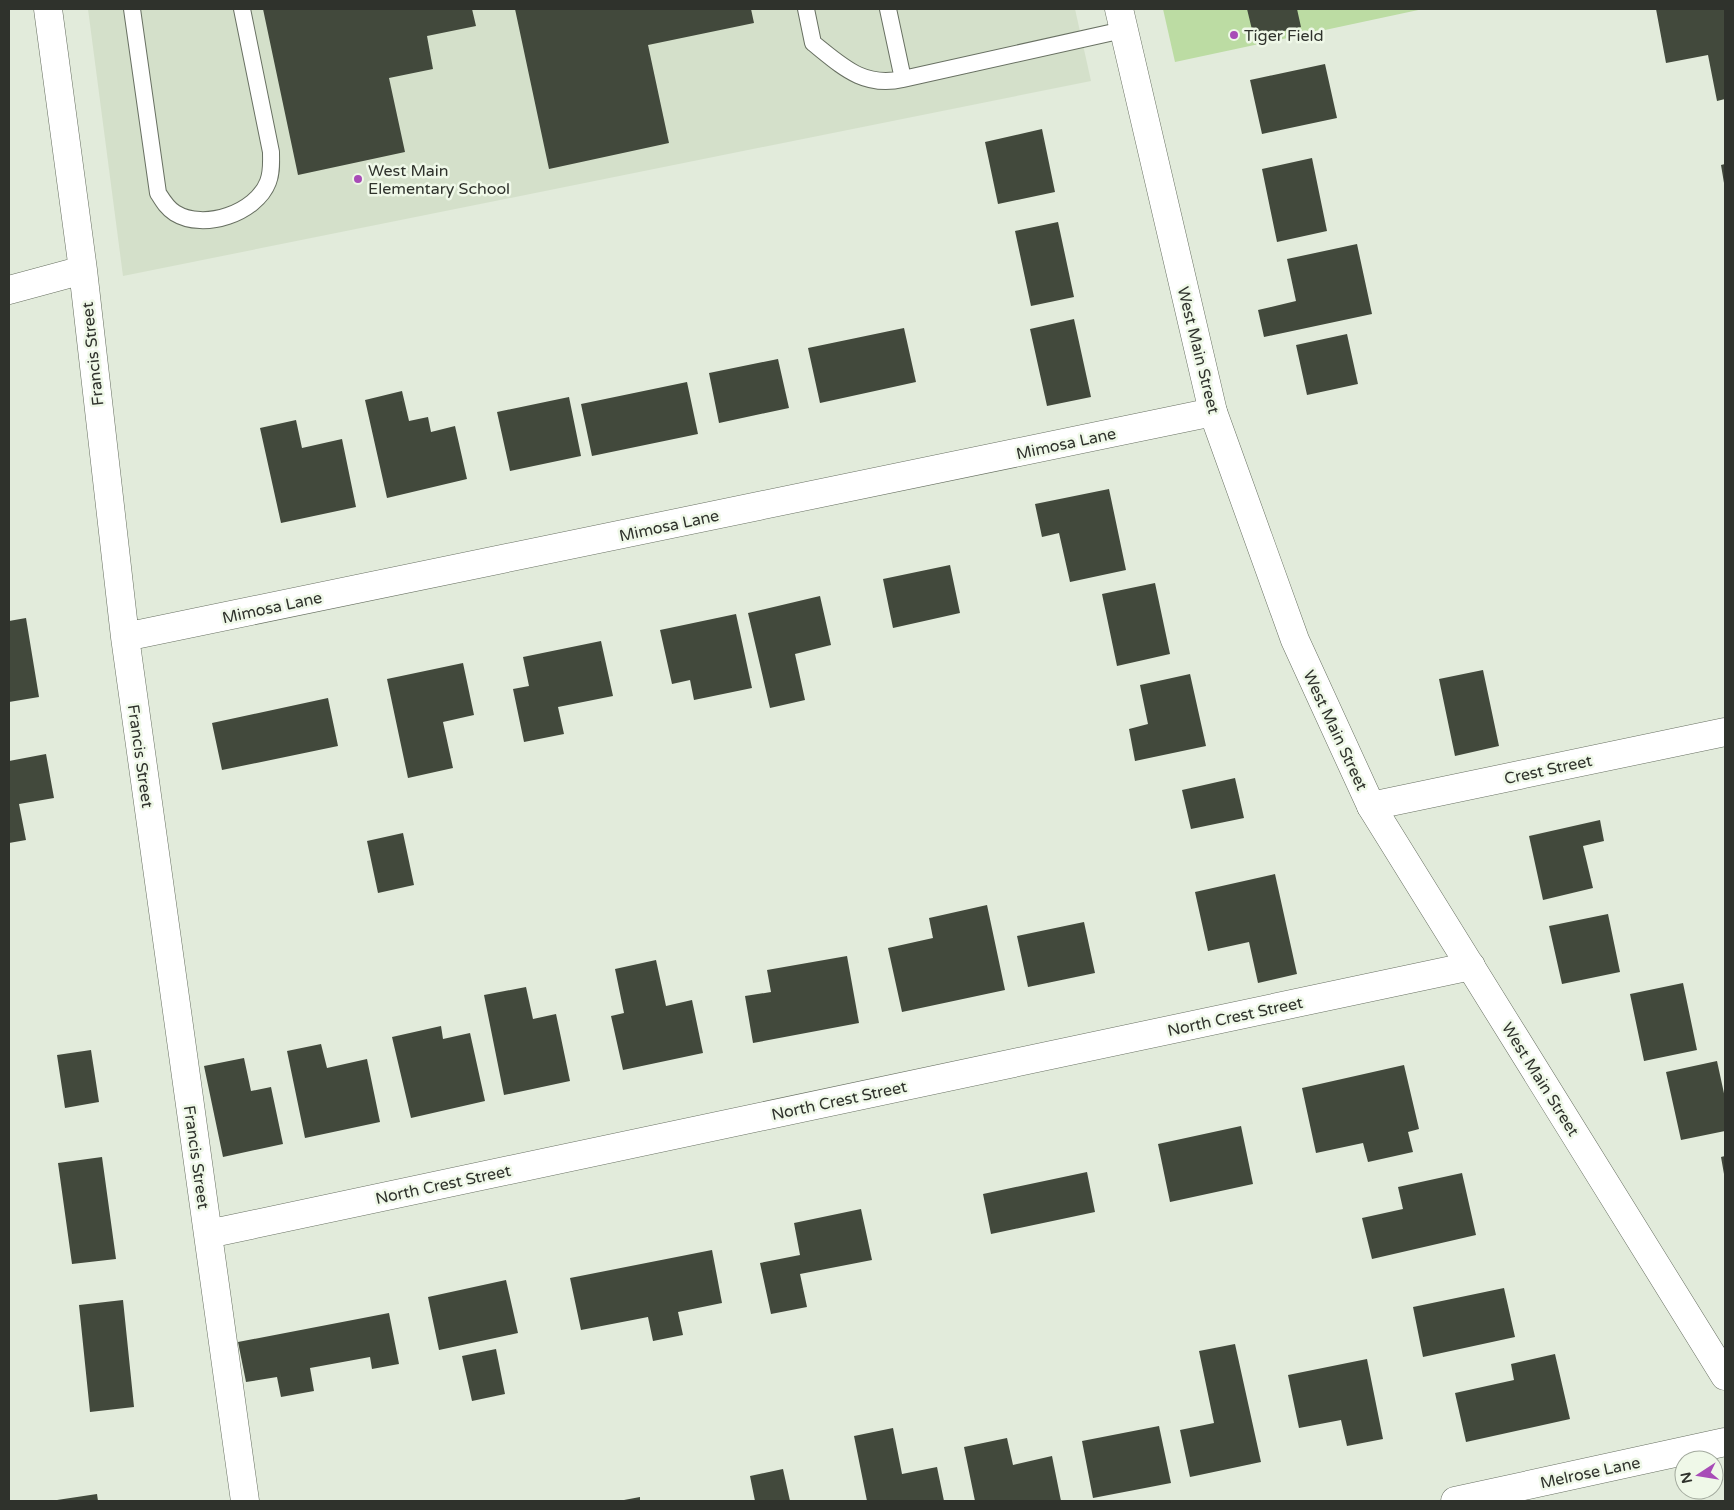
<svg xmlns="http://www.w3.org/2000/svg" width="1734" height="1510" font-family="'Varela Round',sans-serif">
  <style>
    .built { fill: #d4e0ca }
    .pitch { fill: #bcdca3 }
    .building { fill: #42493c }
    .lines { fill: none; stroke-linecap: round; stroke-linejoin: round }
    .service-casing { stroke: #687062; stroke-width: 18 }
    .minor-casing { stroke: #687062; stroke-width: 29 }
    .secondary-casing { stroke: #687062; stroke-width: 29 }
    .service { stroke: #fff; stroke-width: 16 }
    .minor { stroke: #fff; stroke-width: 28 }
    .secondary { stroke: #fff; stroke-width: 28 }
    .poi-dot { fill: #a84cb7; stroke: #eff8e8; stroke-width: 2 }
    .labels { text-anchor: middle; stroke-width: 5; stroke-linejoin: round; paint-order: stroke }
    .poi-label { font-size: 16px; fill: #2f322c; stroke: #eff8e8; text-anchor: start }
    .street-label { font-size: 16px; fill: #2f322c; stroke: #eff8e8 }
  </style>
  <rect width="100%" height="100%" fill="#e2ebdb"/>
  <path class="built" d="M88,9H1075L1091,81L123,276Z"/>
  <path class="pitch" d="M1163,9H1423L1175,62Z"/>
  <path class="building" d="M263,9H472L476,26L427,36L433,69L389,78L405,152L298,175Z
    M515,9H751L754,23L648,45L669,143L549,169Z
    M1247,9H1297L1301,27L1254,38Z
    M1656,9H1725V99L1717,101L1708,55L1666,63Z
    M1325,64L1337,118L1262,134L1250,80Z
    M1042,129L1055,192L998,204L985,142Z
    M1312,158L1327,231L1277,242L1262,169Z
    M1725,164V183H1724L1721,165Z
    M1058,222L1074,297L1031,306L1015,231Z
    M1357,244L1372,314L1264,337L1258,310L1296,301L1287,259Z
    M1074,319L1091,397L1047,406L1030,329Z
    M904,328L916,382L820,403L808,348Z
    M1347,334L1358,384L1307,395L1296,345Z
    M778,359L789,408L719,423L709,373Z
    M687,382L698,434L592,456L581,404Z
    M402,391L409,421L428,417L431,432L455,426L467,479L387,498L365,400Z
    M569,397L581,456L510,471L497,412Z
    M296,420L302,448L342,439L356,507L281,523L260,428Z
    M1109,489L1126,570L1070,582L1059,533L1042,537L1035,504Z
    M950,565L960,613L893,628L883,579Z
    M1155,583L1170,654L1117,666L1102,594Z
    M820,596L831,645L795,654L805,700L770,708L748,613Z
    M736,614L752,688L694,700L690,680L672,684L660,630Z
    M26,618L39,697L9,702V621Z
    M601,641L613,696L558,707L564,734L524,742L513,689L529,686L523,657Z
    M463,663L474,715L443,722L453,768L408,778L387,679Z
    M1483,670L1499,746L1455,756L1439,679Z
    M1190,674L1206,746L1135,761L1129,729L1148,724L1140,685Z
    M328,698L338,746L222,770L212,723Z
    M46,754L54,798L19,804L26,840L9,843V761Z
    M1235,778L1244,818L1191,829L1182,790Z
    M1600,820L1604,841L1583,846L1593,888L1543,900L1529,836Z
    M403,833L414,885L378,893L367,841Z
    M1275,874L1297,974L1258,983L1249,942L1208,951L1195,892Z
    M987,905L1005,990L902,1012L888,948L933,938L929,918Z
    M1608,914L1620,972L1562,984L1549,926Z
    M1084,922L1095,973L1028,987L1017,936Z
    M847,956L859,1023L753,1043L745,996L771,992L767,970Z
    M656,960L666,1006L692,1000L703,1053L623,1070L611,1016L624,1013L615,969Z
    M1683,983L1697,1050L1644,1061L1630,994Z
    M526,987L533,1019L556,1014L570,1081L504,1095L484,995Z
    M441,1026L443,1039L470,1033L485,1101L411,1118L392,1037Z
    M321,1044L327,1068L367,1059L380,1122L305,1138L287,1051Z
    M91,1050L99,1102L65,1108L57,1055Z
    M244,1058L251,1091L271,1087L283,1144L223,1157L204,1066Z
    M1717,1061L1725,1098V1131L1681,1140L1666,1072Z
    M1404,1065L1419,1129L1408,1132L1413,1152L1368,1162L1363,1143L1316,1153L1302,1088Z
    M1241,1126L1253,1184L1170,1202L1158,1144Z
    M1725,1156V1174H1724L1721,1157Z
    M102,1157L116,1259L72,1264L58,1163Z
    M1087,1172L1095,1212L991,1234L983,1194Z
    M1462,1173L1476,1235L1372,1259L1362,1218L1403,1209L1398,1187Z
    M861,1209L872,1260L800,1274L807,1307L771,1314L760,1263L800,1255L794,1223Z
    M712,1250L722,1303L678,1312L683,1335L653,1341L648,1317L581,1330L570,1278Z
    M506,1280L518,1333L439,1350L428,1297Z
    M1504,1288L1515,1337L1423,1357L1413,1307Z
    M123,1300L134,1407L90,1412L79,1305Z
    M389,1313L399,1364L372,1369L370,1357L310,1368L314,1391L281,1397L277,1377L246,1382L238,1342Z
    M1235,1344L1261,1462L1190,1477L1180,1430L1214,1423L1199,1351Z
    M496,1349L505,1394L472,1401L462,1356Z
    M1555,1354L1570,1419L1466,1442L1455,1393L1514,1380L1511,1364Z
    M1367,1359L1383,1439L1347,1446L1341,1420L1299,1428L1288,1375Z
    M1159,1426L1171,1483L1093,1498L1082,1441Z
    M893,1428L902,1474L937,1467L944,1501H867L854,1436Z
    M1007,1438L1013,1465L1052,1456L1061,1501H975L964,1447Z
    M783,1469L790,1501H755L750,1476Z
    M97,1494L98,1501H57V1500Z
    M640,1497V1501H624V1500Z"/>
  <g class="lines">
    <defs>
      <path id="service" d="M132,9L158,193C163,201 167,208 175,213C204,231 256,213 268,182C272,172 271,163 271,152L242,9
        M806,9L813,43C842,66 863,88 903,79L888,9
        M903,79L1123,30"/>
      <path id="minor" d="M48,9L83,270L125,637L245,1501
        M9,290L83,270
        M125,637L1213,412
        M1371,806L1725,732
        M208,1234L1471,966
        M1455,1501L1725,1442"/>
      <path id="secondary" d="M1119,9L1213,412L1295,640L1371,806L1725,1376"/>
    </defs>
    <use href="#service" class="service-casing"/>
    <use href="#minor" class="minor-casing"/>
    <use href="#secondary" class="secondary-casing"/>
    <use href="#service" class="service"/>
    <use href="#minor" class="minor"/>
    <use href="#secondary" class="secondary"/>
  </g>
  <g class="poi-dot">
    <circle cx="1234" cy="35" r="5"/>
    <circle cx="358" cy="179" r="5"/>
  </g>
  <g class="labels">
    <g class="poi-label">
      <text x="1244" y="41">Tiger Field</text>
      <text x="368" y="176">West Main<tspan x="368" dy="18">Elementary School</tspan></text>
    </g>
    <g class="street-label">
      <text transform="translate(1199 350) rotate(76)" y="6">West Main Street</text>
      <text transform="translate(92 354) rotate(-96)" y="6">Francis Street</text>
      <text transform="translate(1066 443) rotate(-12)" y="6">Mimosa Lane</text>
      <text transform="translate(669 525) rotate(-12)" y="6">Mimosa Lane</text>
      <text transform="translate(272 607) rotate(-12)" y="6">Mimosa Lane</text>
      <text transform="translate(1336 730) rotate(65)" y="6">West Main Street</text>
      <text transform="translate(141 756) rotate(82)" y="6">Francis Street</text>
      <text transform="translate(1548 769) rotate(-12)" y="6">Crest Street</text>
      <text transform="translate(1235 1016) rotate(-12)" y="6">North Crest Street</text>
      <text transform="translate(1541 1079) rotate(58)" y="6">West Main Street</text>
      <text transform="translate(839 1100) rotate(-12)" y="6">North Crest Street</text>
      <text transform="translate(197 1157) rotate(82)" y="6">Francis Street</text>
      <text transform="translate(443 1184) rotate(-12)" y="6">North Crest Street</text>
      <text transform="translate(1590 1472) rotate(-12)" y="6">Melrose Lane</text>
    </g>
  </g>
  <rect width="1734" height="1510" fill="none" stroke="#2f322c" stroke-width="20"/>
  <g transform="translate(1699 1475) rotate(258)"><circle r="24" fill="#eff8e8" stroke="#a2a99d"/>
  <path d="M0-4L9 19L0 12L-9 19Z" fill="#a84cb7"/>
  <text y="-8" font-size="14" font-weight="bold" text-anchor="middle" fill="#2f322c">N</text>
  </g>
</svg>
